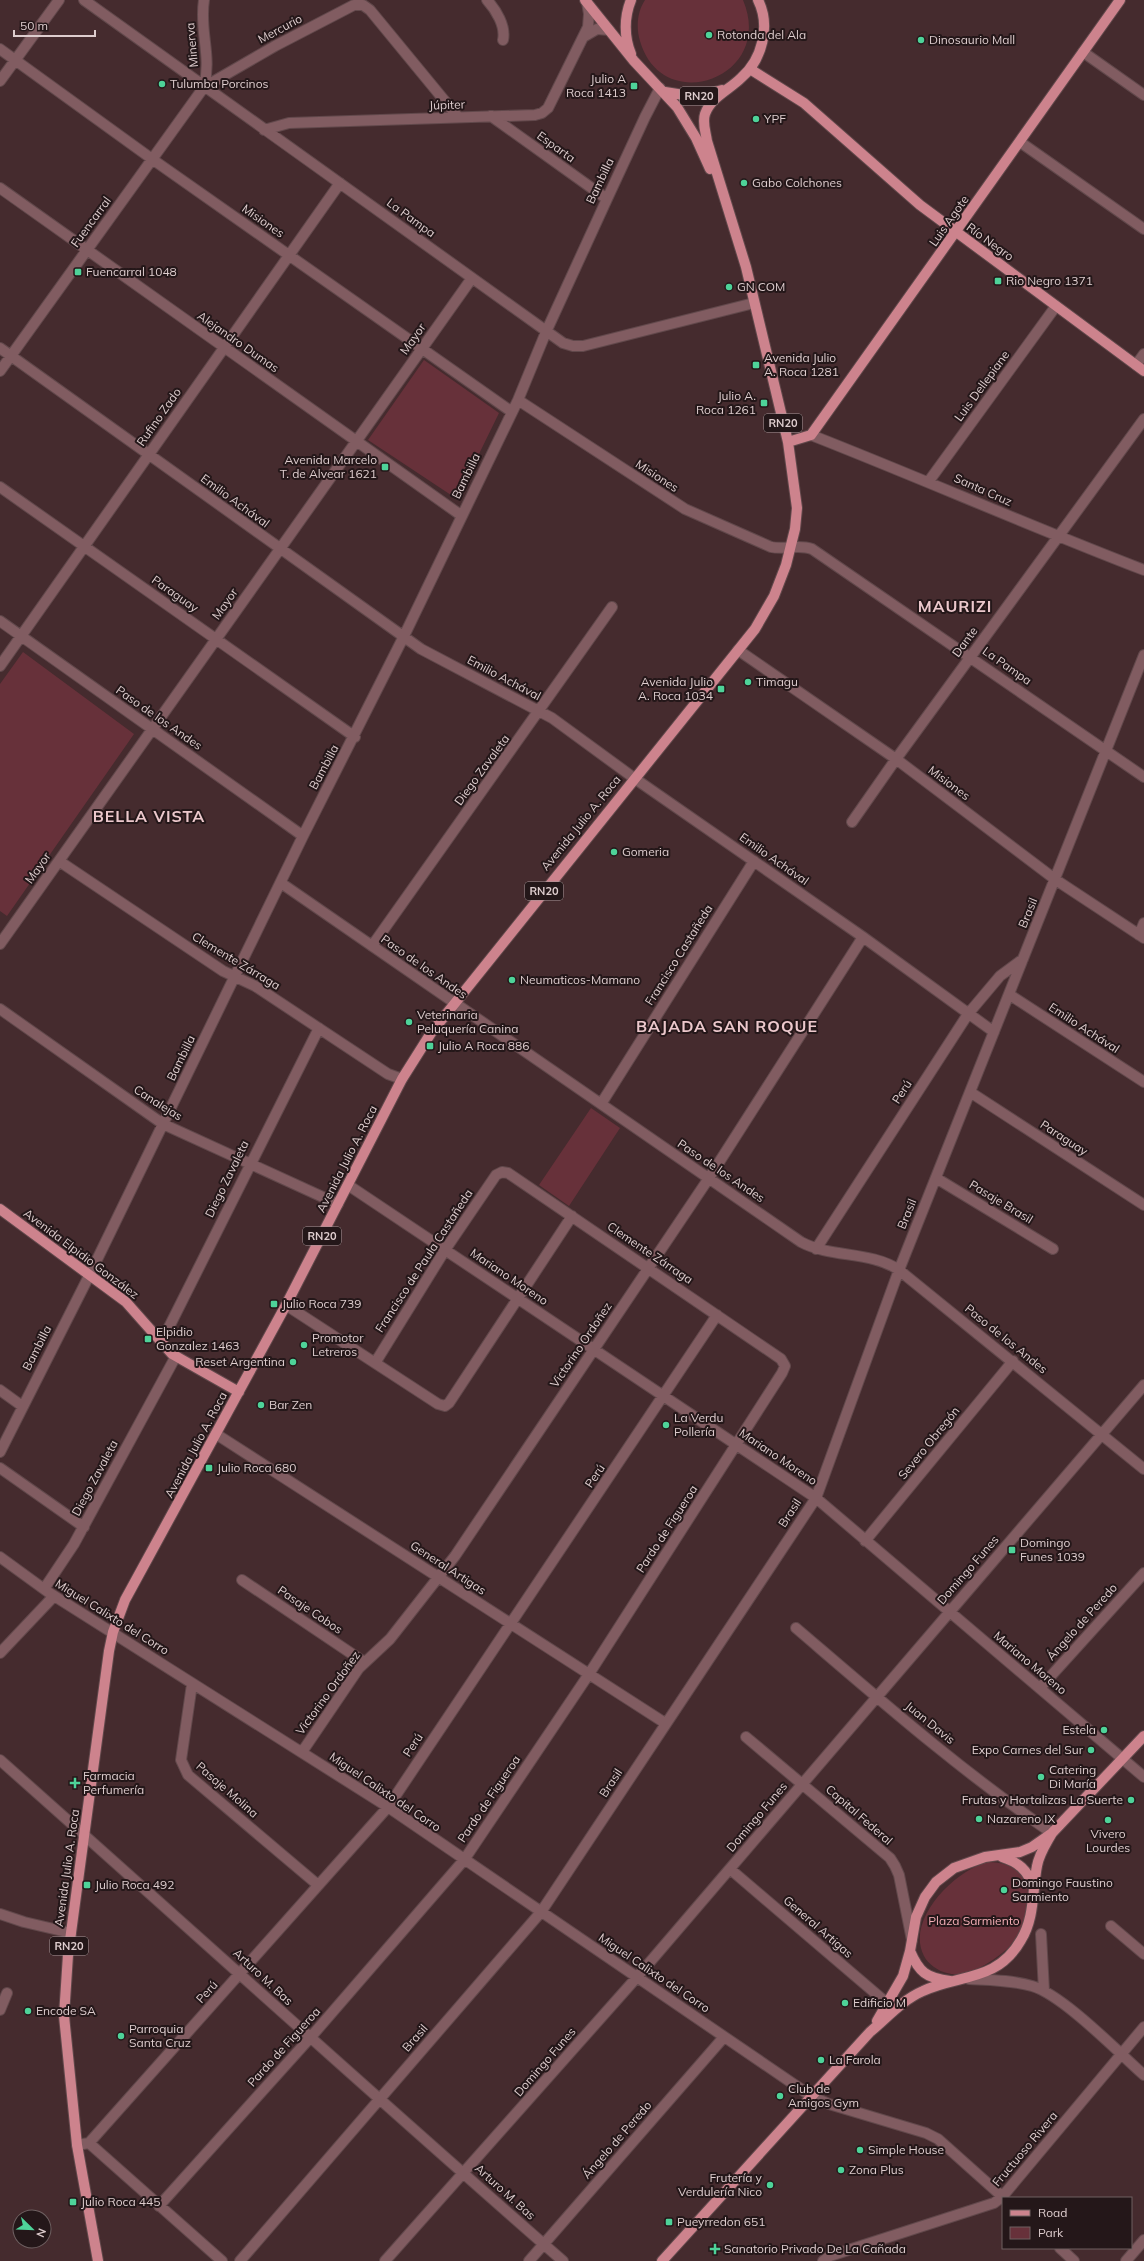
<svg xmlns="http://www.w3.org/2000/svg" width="1144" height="2261" font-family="Mulish,sans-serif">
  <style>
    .green { fill: #67313a }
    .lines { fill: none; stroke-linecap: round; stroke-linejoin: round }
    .minor-casing { stroke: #61484b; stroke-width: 12 }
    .major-casing { stroke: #61484b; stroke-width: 12 }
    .minor { stroke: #815c61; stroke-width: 10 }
    .major { stroke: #cd838d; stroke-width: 10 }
    .poi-dot { fill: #4ed399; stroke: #241719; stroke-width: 1.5 }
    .labels { text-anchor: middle; stroke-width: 4; stroke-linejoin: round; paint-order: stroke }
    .shield { fill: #241719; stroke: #a69698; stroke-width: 1 }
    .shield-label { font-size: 11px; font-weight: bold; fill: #decdce }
    .street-label { font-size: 12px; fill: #decdce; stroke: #241719 }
    .poi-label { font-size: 12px; fill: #decdce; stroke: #241719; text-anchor: start }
    .park-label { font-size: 12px; fill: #f5afb7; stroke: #241719 }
    .district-label { font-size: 16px; font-weight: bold; letter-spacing: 1px; fill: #ecc8cc; stroke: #241719 }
  </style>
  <rect width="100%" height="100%" fill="#452b2e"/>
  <path class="green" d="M645,0H743C776,78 662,118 640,41C636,28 637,12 645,0Z
    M424,360L499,413L457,499L368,440Z
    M23,652L134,734L7,916L0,911V684Z
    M591,1108L620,1128L569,1206L539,1185Z
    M988,1862C1042,1862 1035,1921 1007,1949C998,1957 987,1964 977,1969C967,1973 958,1976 947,1973C938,1971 928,1964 924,1956C905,1920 955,1870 988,1862Z"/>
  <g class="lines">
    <defs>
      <path id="minor" d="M84,0L563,343L573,346H583L754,303
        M487,0C496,10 506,26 503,40
        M585,36L597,29L609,30
        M0,49L152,159L512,412
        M1083,52L1144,95
        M0,81L59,0
        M204,87L275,46L354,5H363L370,10L458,117
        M491,116L607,199
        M264,130L289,123L535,115L542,113L548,108L588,27L589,14L587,2
        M1020,142L1144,229
        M0,188L462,516
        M0,348L421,649L552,718L634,778L863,937L994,1032
        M1136,365L1144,354
        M0,371L204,87C212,55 199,31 204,0
        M518,400L685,509L771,547C785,550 798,544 812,549L1144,777
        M811,435C923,479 1032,527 1144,570
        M929,481L1056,306
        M0,487L355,737
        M0,621L303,836
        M738,650L896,759L1056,880L1144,938
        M0,666L340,183
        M852,822L896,759L1144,419
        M59,861L223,971L255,986L388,1074L402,1079
        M281,883L801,1242C831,1258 871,1251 899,1270L1144,1469
        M1139,935L1144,923
        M0,944L472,278
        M372,946L612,607
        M1010,995L1144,1082
        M0,1009L163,1124L338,1204
        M970,1092L1144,1205
        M601,1104L754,861
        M936,1178L1053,1249
        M348,1185L816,1498L1144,1777
        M816,1249L968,1014L1000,976L1023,959
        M286,1305L438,1404L445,1406L449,1403L572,1216
        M161,1343L319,1028
        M0,1390L22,1406
        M216,1434L665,1723
        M0,1452L90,1274L303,836L404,636L518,400L546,332L607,199L645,117L660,88
        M0,1468L84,1527
        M865,1541L1013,1361
        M0,1557L48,1592L388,1807L811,2096L829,2104L926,2133L938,2139L1004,2198
        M242,1580L364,1662
        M44,1589L74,1544L176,1356
        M796,1628C879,1699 962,1772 1052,1833
        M0,1653L54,1596
        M192,1684L181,1760L188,1775L318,1885
        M1040,1688L1144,1573
        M746,1737L890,1858L895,1866L899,1875L912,1940
        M302,1752L359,1668L390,1639L455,1556L709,1178L863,937
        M0,1760C188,1927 374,2096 563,2261
        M730,1869L888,2004
        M0,1914L24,1922L71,1933
        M1111,1926L1144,1954
        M1041,1934L1044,1991
        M969,1979C989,1980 1012,1980 1032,1986C1063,1995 1118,2052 1144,2075
        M0,2010L7,1993
        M89,2143L222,2261
        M77,2145L89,2143L388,1807L717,1315
        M159,2206L310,2038L464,1860L589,1674L782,1373L785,1366L781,1359L508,1173L502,1172L496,1175L445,1250L375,1363
        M1060,2248L1074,2261
        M240,2261L541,1912L816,1498L899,1270L1144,655
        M385,2261L638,1976L1144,1385
        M529,2261L724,2037
        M823,2261L830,2256L994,2203L1002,2197L1144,2027
        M1126,2261L1144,2240"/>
      <path id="major" d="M585,0L634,61L677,107L696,138L710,169
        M631,54C624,37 624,17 631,0
        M750,69L804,103L920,205L1144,371
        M665,92L696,97L722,90
        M788,442L811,435L1120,0
        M0,1209L126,1302L172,1354L239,1392
        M1002,1857C1018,1862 1028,1870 1033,1887
        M910,1951C919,1972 926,1978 950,1981
        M877,2021L903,1976L910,1951L916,1917L925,1897L936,1882L954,1868L985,1857L1020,1852L1032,1847L1052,1833L1144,1736
        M98,2261L77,2145L64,2016L68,1955L109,1651L113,1632L125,1600L286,1305L402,1079L431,1033L755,629L774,596L786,565L795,529L797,508L788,442L746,267L707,141C706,133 702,123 705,114C711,97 729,90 741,78C762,60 771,26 758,0
        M662,2261L870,2032C887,2018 902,2000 923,1991C960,1974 997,1982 1021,1940C1035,1917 1032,1891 1037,1866C1039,1854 1046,1844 1052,1833"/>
    </defs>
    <use href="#minor" class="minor-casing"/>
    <use href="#major" class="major-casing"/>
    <use href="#minor" class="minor"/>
    <use href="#major" class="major"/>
  </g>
  <g class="poi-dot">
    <circle cx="709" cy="35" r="4"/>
    <circle cx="921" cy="40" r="4"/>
    <circle cx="162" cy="84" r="4"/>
    <rect x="630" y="82" width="8" height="8" rx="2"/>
    <circle cx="756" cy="119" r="4"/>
    <circle cx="744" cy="183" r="4"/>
    <rect x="74" y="268" width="8" height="8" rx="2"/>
    <rect x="994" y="277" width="8" height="8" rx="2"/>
    <circle cx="729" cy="287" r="4"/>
    <rect x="752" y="361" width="8" height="8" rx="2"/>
    <rect x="760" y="399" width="8" height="8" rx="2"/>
    <rect x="381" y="463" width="8" height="8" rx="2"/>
    <circle cx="748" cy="682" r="4"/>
    <rect x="717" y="685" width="8" height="8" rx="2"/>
    <circle cx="614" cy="852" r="4"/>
    <circle cx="512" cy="980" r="4"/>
    <circle cx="409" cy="1022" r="4"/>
    <rect x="426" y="1042" width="8" height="8" rx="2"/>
    <rect x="270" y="1300" width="8" height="8" rx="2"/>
    <rect x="144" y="1335" width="8" height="8" rx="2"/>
    <circle cx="304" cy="1345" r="4"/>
    <circle cx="293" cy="1362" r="4"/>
    <circle cx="261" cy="1405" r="4"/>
    <circle cx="666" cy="1425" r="4"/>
    <rect x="205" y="1464" width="8" height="8" rx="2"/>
    <rect x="1008" y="1546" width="8" height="8" rx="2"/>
    <circle cx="1104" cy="1730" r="4"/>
    <circle cx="1091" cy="1750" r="4"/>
    <circle cx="1041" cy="1777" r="4"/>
    <path d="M73 1777h4v4h4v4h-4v4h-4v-4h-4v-4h4z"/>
    <circle cx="1131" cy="1800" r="4"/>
    <circle cx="979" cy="1819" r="4"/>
    <circle cx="1108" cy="1820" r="4"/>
    <rect x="83" y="1881" width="8" height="8" rx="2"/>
    <circle cx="1004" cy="1890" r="4"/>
    <circle cx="845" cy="2003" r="4"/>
    <circle cx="28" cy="2011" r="4"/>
    <circle cx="121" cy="2036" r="4"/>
    <circle cx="821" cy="2060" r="4"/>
    <circle cx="780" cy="2096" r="4"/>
    <circle cx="860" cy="2150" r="4"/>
    <circle cx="841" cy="2170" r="4"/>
    <circle cx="770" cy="2185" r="4"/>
    <rect x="69" y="2198" width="8" height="8" rx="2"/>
    <rect x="665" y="2218" width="8" height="8" rx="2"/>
    <path d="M713 2243h4v4h4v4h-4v4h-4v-4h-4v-4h4z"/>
  </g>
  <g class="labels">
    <g class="shield">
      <rect x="680" y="87" width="38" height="18" rx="3"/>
      <rect x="764" y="414" width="38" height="18" rx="3"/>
      <rect x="525" y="882" width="38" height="18" rx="3"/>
      <rect x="303" y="1227" width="38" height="18" rx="3"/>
      <rect x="50" y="1937" width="38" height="18" rx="3"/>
    </g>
    <g class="shield-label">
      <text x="699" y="100">RN20</text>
      <text x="783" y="427">RN20</text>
      <text x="544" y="895">RN20</text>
      <text x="322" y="1240">RN20</text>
      <text x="69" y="1950">RN20</text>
    </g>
    <g class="street-label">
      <text transform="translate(280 29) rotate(-28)" y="4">Mercurio</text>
      <text transform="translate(192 45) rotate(-95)" y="4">Minerva</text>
      <text transform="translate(447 105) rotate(-2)" y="4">Júpiter</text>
      <text transform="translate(556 147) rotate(36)" y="4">Esparta</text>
      <text transform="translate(600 181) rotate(-65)" y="4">Bambilla</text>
      <text transform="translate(411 218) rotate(36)" y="4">La Pampa</text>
      <text transform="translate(263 221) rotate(35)" y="4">Misiones</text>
      <text transform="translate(949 221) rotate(-55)" y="4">Luis Agote</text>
      <text transform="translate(91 222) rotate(-54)" y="4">Fuencarral</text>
      <text transform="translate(990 242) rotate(36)" y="4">Río Negro</text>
      <text transform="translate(413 339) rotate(-55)" y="4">Mayor</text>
      <text transform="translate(238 342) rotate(35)" y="4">Alejandro Dumas</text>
      <text transform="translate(982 386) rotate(-54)" y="4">Luis Dellepiane</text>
      <text transform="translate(159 417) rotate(-55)" y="4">Rufino Zado</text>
      <text transform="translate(466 476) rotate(-64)" y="4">Bambilla</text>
      <text transform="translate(657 476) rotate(33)" y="4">Misiones</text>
      <text transform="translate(983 490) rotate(24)" y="4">Santa Cruz</text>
      <text transform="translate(235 501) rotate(36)" y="4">Emilio Achával</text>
      <text transform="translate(175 594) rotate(35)" y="4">Paraguay</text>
      <text transform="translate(225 604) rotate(-55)" y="4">Mayor</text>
      <text transform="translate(965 642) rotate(-54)" y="4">Dante</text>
      <text transform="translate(1007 666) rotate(35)" y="4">La Pampa</text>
      <text transform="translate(504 678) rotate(28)" y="4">Emilio Achával</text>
      <text transform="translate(159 718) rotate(35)" y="4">Paso de los Andes</text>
      <text transform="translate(324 767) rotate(-62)" y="4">Bambilla</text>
      <text transform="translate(482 770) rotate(-54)" y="4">Diego Zavaleta</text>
      <text transform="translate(949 783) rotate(37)" y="4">Misiones</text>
      <text transform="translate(581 823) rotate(-51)" y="4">Avenida Julio A. Roca</text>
      <text transform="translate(774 859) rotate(35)" y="4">Emilio Achával</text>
      <text transform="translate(38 868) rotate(-55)" y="4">Mayor</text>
      <text transform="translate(1028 913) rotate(-68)" y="4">Brasil</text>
      <text transform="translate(679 955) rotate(-58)" y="4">Francisco Castañeda</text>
      <text transform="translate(236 961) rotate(31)" y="4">Clemente Zárraga</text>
      <text transform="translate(424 967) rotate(35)" y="4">Paso de los Andes</text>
      <text transform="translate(1084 1028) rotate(33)" y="4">Emilio Achával</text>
      <text transform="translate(181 1058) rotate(-64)" y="4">Bambilla</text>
      <text transform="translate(902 1092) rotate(-57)" y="4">Perú</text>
      <text transform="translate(158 1103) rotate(32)" y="4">Canalejas</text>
      <text transform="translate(1064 1138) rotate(33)" y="4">Paraguay</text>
      <text transform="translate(347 1159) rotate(-63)" y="4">Avenida Julio A. Roca</text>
      <text transform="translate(721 1171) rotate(34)" y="4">Paso de los Andes</text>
      <text transform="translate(227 1179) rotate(-64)" y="4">Diego Zavaleta</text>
      <text transform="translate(1001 1202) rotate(31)" y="4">Pasaje Brasil</text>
      <text transform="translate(907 1214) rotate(-68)" y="4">Brasil</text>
      <text transform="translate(650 1253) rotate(34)" y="4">Clemente Zárraga</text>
      <text transform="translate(81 1254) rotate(37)" y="4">Avenida Elpidio González</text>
      <text transform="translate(424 1261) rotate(-57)" y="4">Francisco de Paula Castañeda</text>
      <text transform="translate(509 1277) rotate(34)" y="4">Mariano Moreno</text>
      <text transform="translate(1006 1339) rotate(39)" y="4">Paso de los Andes</text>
      <text transform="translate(581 1345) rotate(-56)" y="4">Victorino Ordoñez</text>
      <text transform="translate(37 1348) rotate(-63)" y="4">Bambilla</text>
      <text transform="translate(929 1443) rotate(-51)" y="4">Severo Obregón</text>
      <text transform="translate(196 1445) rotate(-62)" y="4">Avenida Julio A. Roca</text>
      <text transform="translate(778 1457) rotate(34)" y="4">Mariano Moreno</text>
      <text transform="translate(595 1476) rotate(-56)" y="4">Perú</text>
      <text transform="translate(95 1478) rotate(-62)" y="4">Diego Zavaleta</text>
      <text transform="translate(790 1513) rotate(-57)" y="4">Brasil</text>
      <text transform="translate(667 1529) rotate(-57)" y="4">Pardo de Figueroa</text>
      <text transform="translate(448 1568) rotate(33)" y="4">General Artigas</text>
      <text transform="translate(968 1570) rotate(-49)" y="4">Domingo Funes</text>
      <text transform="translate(310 1610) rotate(34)" y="4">Pasaje Cobos</text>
      <text transform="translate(112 1617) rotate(32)" y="4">Miguel Calixto del Corro</text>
      <text transform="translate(1082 1622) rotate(-48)" y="4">Ángelo de Peredo</text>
      <text transform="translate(1030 1663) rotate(40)" y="4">Mariano Moreno</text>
      <text transform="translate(328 1693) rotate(-54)" y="4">Victorino Ordoñez</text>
      <text transform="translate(930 1723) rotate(39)" y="4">Juan Davis</text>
      <text transform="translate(413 1745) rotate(-56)" y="4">Perú</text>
      <text transform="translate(611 1783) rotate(-57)" y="4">Brasil</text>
      <text transform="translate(227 1790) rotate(41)" y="4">Pasaje Molina</text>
      <text transform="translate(385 1792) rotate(34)" y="4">Miguel Calixto del Corro</text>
      <text transform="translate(489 1799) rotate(-56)" y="4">Pardo de Figueroa</text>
      <text transform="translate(859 1815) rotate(41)" y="4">Capital Federal</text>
      <text transform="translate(757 1817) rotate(-50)" y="4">Domingo Funes</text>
      <text transform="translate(67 1868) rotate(-82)" y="4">Avenida Julio A. Roca</text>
      <text transform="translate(818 1927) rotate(41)" y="4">General Artigas</text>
      <text transform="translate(654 1973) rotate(34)" y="4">Miguel Calixto del Corro</text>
      <text transform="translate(263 1977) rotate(43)" y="4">Arturo M. Bas</text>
      <text transform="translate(207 1992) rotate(-48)" y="4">Perú</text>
      <text transform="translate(415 2038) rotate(-49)" y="4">Brasil</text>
      <text transform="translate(284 2047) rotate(-48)" y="4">Pardo de Figueroa</text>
      <text transform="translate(545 2062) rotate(-49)" y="4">Domingo Funes</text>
      <text transform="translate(617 2140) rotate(-49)" y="4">Ángelo de Peredo</text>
      <text transform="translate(1025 2149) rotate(-50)" y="4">Fructuoso Rivera</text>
      <text transform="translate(505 2192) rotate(42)" y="4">Arturo M. Bas</text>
    </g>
    <g class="poi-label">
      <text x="717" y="39">Rotonda del Ala</text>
      <text x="929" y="44">Dinosaurio Mall</text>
      <text x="626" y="83" text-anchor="end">Julio A<tspan x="626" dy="14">Roca 1413</tspan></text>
      <text x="170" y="88">Tulumba Porcinos</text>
      <text x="764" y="123">YPF</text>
      <text x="752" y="187">Gabo Colchones</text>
      <text x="86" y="276">Fuencarral 1048</text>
      <text x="1006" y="285">Rio Negro 1371</text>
      <text x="737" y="291">GN COM</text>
      <text x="764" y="362">Avenida Julio<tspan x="764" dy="14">A. Roca 1281</tspan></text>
      <text x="756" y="400" text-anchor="end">Julio A.<tspan x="756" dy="14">Roca 1261</tspan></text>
      <text x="377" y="464" text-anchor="end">Avenida Marcelo<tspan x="377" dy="14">T. de Alvear 1621</tspan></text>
      <text x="713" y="686" text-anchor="end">Avenida Julio<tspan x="713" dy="14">A. Roca 1034</tspan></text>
      <text x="756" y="686">Timagu</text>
      <text x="622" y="856">Gomeria</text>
      <text x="520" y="984">Neumaticos-Mamano</text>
      <text x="417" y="1019">Veterinaria<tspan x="417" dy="14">Peluquería Canina</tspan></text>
      <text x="438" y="1050">Julio A Roca 886</text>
      <text x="282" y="1308">Julio Roca 739</text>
      <text x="156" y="1336">Elpidio<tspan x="156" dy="14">Gonzalez 1463</tspan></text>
      <text x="312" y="1342">Promotor<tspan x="312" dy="14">Letreros</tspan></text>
      <text x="285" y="1366" text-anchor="end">Reset Argentina</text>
      <text x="269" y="1409">Bar Zen</text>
      <text x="674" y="1422">La Verdu<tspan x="674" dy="14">Pollería</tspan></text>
      <text x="217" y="1472">Julio Roca 680</text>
      <text x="1020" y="1547">Domingo<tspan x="1020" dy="14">Funes 1039</tspan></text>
      <text x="1096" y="1734" text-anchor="end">Estela</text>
      <text x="1083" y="1754" text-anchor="end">Expo Carnes del Sur</text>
      <text x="1049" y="1774">Catering<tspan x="1049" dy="14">Di María</tspan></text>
      <text x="83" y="1780">Farmacia<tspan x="83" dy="14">Perfumería</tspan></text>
      <text x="1123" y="1804" text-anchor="end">Frutas y Hortalizas La Suerte</text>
      <text x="987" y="1823">Nazareno IX</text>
      <text x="1108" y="1838" text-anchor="middle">Vivero<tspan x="1108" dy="14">Lourdes</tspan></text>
      <text x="1012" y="1887">Domingo Faustino<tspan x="1012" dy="14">Sarmiento</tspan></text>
      <text x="95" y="1889">Julio Roca 492</text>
      <text x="853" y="2007">Edificio M</text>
      <text x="36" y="2015">Encode SA</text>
      <text x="129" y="2033">Parroquia<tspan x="129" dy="14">Santa Cruz</tspan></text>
      <text x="829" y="2064">La Farola</text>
      <text x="788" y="2093">Club de<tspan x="788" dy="14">Amigos Gym</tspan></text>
      <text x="868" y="2154">Simple House</text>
      <text x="849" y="2174">Zona Plus</text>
      <text x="762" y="2182" text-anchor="end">Frutería y<tspan x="762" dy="14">Verdulería Nico</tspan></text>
      <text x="81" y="2206">Julio Roca 445</text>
      <text x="677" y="2226">Pueyrredon 651</text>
      <text x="724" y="2253">Sanatorio Privado De La Cañada</text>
    </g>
    <g class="park-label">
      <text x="974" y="1925">Plaza Sarmiento</text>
    </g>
    <g class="district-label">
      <text x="955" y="612">MAURIZI</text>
      <text x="149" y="822">BELLA VISTA</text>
      <text x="727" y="1032">BAJADA SAN ROQUE</text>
    </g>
  </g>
  <rect x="1002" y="2197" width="130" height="52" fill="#241719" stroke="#6e6061"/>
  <rect x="1010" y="2210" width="20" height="6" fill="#cd838d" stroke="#6e6061"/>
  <text x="1038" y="2217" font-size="12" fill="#decdce">Road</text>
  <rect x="1010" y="2227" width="20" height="12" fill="#67313a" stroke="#6e6061"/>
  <text x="1038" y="2237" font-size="12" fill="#decdce">Park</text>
  <g transform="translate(32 2229) rotate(113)"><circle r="19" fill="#241719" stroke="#6e6061"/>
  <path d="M0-3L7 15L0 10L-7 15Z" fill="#4ed399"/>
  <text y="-6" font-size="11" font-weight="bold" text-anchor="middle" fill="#decdce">N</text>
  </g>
  <path d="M14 30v6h81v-6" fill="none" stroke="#decdce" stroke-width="2"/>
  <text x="20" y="30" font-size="12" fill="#decdce" stroke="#241719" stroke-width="3" paint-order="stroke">50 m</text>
</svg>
